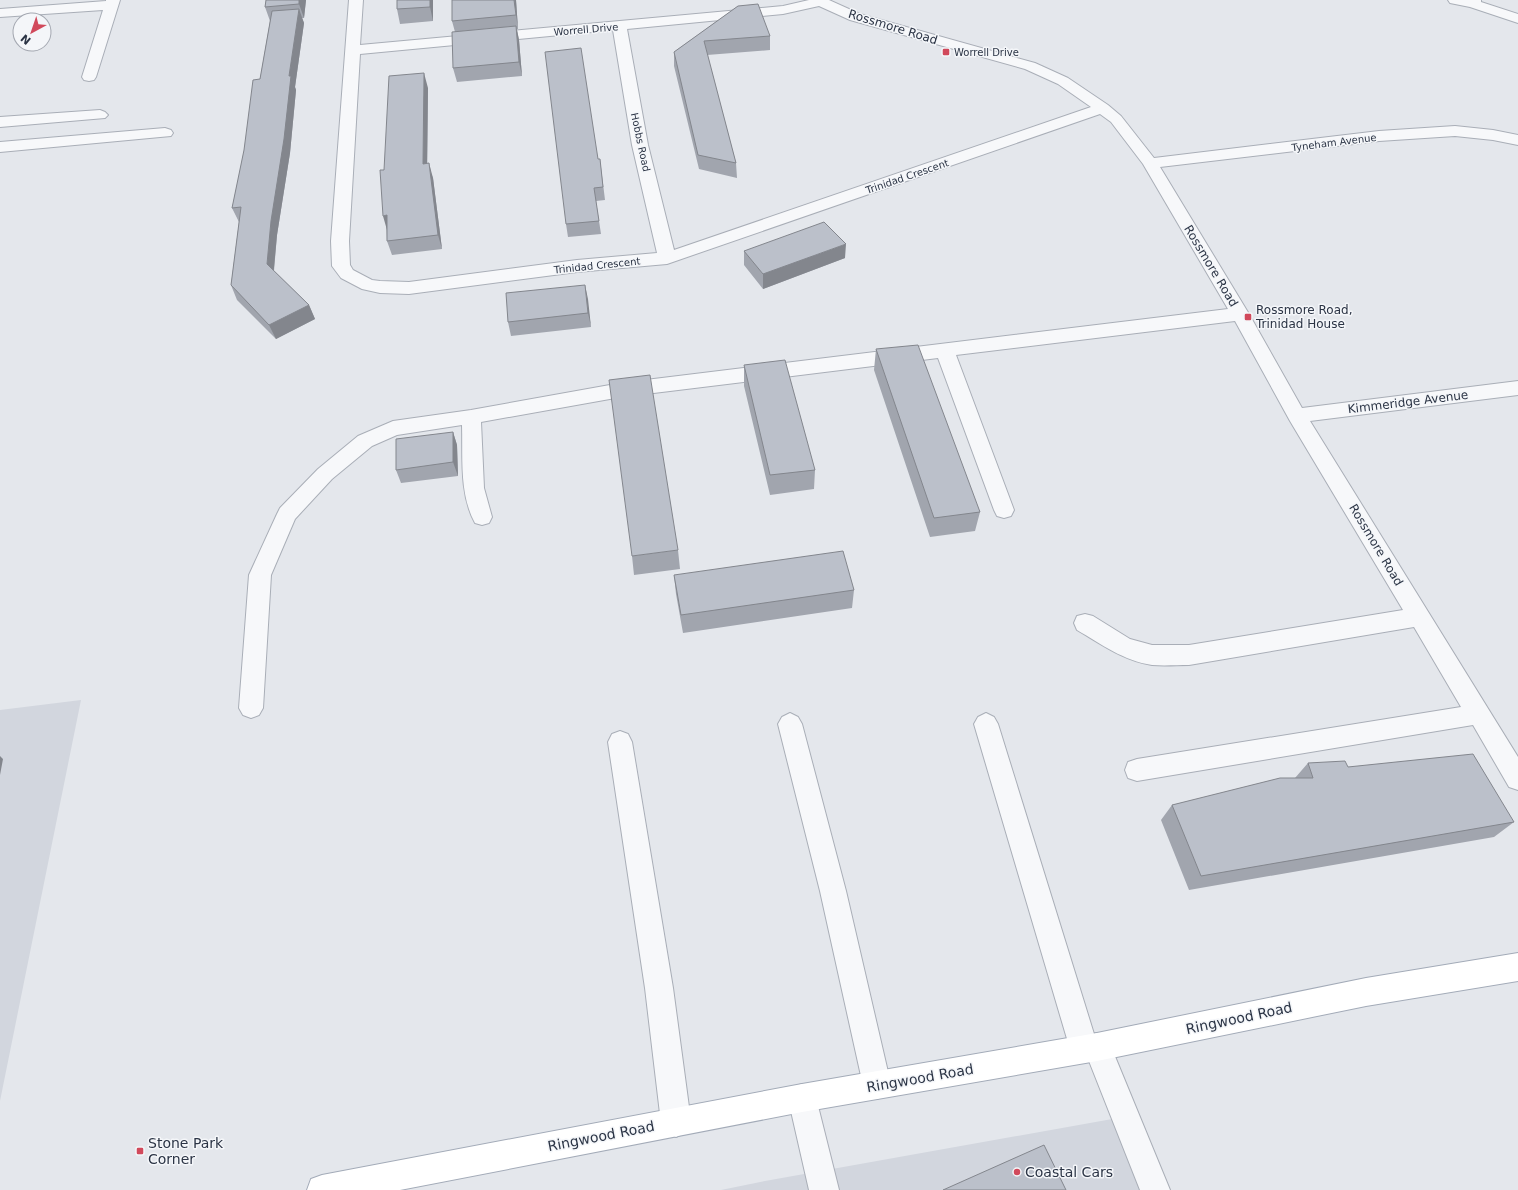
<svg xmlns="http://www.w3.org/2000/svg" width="1518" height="1190" font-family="'DejaVu Sans',sans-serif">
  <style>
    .built { fill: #d2d6de }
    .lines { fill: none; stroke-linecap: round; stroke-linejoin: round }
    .minor-casing { stroke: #a9aeb7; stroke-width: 2 }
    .major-casing { stroke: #a3abb8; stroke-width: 2 }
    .minor { fill: #f7f8fa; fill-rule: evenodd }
    .major { fill: #fff; fill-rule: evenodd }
    .wall { fill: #a1a5ae }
    .shaded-wall { fill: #83868d }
    .building { fill: #bbc0ca; stroke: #83868d }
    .poi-dot { fill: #d1495b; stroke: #f4f6f9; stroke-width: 1.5 }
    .labels { text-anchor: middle; stroke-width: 3; stroke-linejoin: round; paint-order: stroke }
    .far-street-label { font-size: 10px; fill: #2b3445; stroke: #f4f6f9 }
    .far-poi-label { font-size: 10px; fill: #2b3445; stroke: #f4f6f9; text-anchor: start }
    .street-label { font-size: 12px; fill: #2b3445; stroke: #f4f6f9 }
    .poi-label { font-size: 12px; fill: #2b3445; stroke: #f4f6f9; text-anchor: start }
    .near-street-label { font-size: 14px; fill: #2b3445; stroke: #f4f6f9 }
    .near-poi-label { font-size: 14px; fill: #2b3445; stroke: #f4f6f9; text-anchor: start }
  </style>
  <rect width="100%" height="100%" fill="#e4e7ec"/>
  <path class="built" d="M81,700L0,1101V710Z
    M1129,1116L1158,1190H721L765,1181Z"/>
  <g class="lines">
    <defs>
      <path id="minor" d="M106,0H120L96,77L94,80L89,81L84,80L82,77L103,10L0,17V9L106,1Z
        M349,0H363L360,45L783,6L809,0H829L860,14L1035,63L1068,78L1108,105L1121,116L1154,158L1379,131L1455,126L1493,130L1518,135V145L1493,140L1455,136L1379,141L1160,167L1249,314L1302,408L1518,381V395L1310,421L1518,757V790L1509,787L1473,725L1137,781L1128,778L1125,770L1128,762L1137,759L1461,707L1414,627L1189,665C1177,665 1164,666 1152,665C1124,661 1101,644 1077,630L1074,623L1077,616L1085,614L1093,616L1130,639L1152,645H1189L1403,610L1290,421L1235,321L956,355L1014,510L1011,516L1004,518L997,516L994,510L938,358L621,397L481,422L484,488L492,517L489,523L482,525L475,523C459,494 463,457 462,425L397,435L372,446L332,479L295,519L271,575L263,708L259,715L251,718L243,715L239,708L249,575L277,514L280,508L318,469L358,436L393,421L471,410L621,383L1228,309L1143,164L1111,122L1100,114L667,264L577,272L409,294L380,293L362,289L341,278L332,266L331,241ZM819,6L850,20L1025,69L1058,84L1091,107L674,250L648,145L627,29L783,14ZM613,30L632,145L657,253L577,260L409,282L380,281L372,280L353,270L350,265L349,241L360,54Z
        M1448,0H1481V2L1518,14V23L1470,7L1450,3Z
        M100,110L105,112L108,115L105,118L0,127V117Z
        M165,128L171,130L173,133L171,136L0,152V142Z
        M790,713L798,717L802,724L846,891L891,1085L887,1095L877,1099L867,1095L863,1085L820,891L778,724L782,717Z
        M986,713L994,717L998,724L1094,1034L1097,1033L1107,1037L1170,1190H1140L1089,1061L1084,1063L1074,1059L1070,1049L974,724L978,717Z
        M620,731L628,734L632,742L673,988L691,1122L686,1132L676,1137L666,1132L661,1122L645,988L608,742L612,734Z
        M802,1084L812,1088L816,1098L839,1190H809L788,1098L792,1088Z"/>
      <path id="major" d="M1518,953V981L1366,1006L1097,1061L802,1112L400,1190H307L311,1179L322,1175L802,1084L1097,1033L1366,978Z"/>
    </defs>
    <use href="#minor" class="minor-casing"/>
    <use href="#major" class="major-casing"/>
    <use href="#minor" class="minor"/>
    <use href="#major" class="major"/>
  </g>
  <path class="wall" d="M266,0H306L304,18H302L304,23L295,87L296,90L290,153L277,235L274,271L309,305L315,319L276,339L237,300L231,285L239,222L232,208L260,79L270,21L265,7Z
    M433,0V21L400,24L397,9Z
    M516,0L518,29H517L519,40L522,76L457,82L453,68L455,32L452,21Z
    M738,6L770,36V50L707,55L736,163L737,178L699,169L674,66V52Z
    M428,88L427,164L433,178L442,249L392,255L387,241L384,170Z
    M598,159H600L605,200L596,201L601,234L568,237L566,224Z
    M744,251L845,258L763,289L744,265Z
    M585,285L591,327L511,336L508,322Z
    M876,349L980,512L975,531L930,537L874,370Z
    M744,365L815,470L814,489L770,495L744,386Z
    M453,432L457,445L458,476L401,483L396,470Z
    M678,550L680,569L634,575L632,556Z
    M674,575L854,590L852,608L683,633L676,594Z
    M1308,763L1348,767L1514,822L1494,837L1189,890L1161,820L1172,805L1295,778Z"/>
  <path class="shaded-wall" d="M299,0H306L304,18L299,4Z
    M430,0H433V21L430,7Z
    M514,0H516L518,29L516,15Z
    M299,9L304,23L295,87L296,90L290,153L277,235L273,278L267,264L271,221L289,76Z
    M516,26L519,40L522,76L519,62Z
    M424,73L428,88L427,179L423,164Z
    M429,163L433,178L442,249L438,235Z
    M387,215V230L383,216Z
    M846,244L845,258L763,289V274Z
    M585,285L588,299L591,327L588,313Z
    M309,305L315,319L276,339L269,325Z
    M453,432L457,445L458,476L453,462Z
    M0,756L3,759L0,775Z"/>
  <path class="building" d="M266,0H299V4L265,7Z
    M397,0H430V7L397,9Z
    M452,0H514L516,15L452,21Z
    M758,4L770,36L704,41L736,163L698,155L674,52L738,6Z
    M299,9L289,76H291L284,139L271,221L267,264L309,305L269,325L231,285L241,207L232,208L244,150L253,80L260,79L272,11Z
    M516,26L519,62L453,68L452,32Z
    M581,48L598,159H600L603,187L594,188L599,221L566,224L545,52Z
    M424,73L423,164L429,163L438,235L387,241V215L383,216L380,170H384L389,76Z
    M824,222L846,244L763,274L744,251Z
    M585,285L588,313L508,322L506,293Z
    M918,345L980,512L934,518L876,349Z
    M785,360L815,470L770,475L744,365Z
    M650,375L678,550L632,556L609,380Z
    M453,432V462L396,470V439Z
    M843,551L854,590L681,615L674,575Z
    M1473,754L1514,822L1201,876L1172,805L1280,778H1313L1308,763L1345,761L1348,767Z
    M1044,1145L1066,1190H943Z"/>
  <g class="poi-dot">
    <rect x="942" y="48" width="8" height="8" rx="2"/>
    <rect x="1244" y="313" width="8" height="8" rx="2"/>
    <rect x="136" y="1147" width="8" height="8" rx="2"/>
    <circle cx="1017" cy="1172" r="4"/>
  </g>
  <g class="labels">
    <g class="far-street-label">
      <text transform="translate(586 29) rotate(-5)" y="4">Worrell Drive</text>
      <text transform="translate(641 142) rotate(78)" y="4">Hobbs Road</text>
      <text transform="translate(1334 142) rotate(-7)" y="4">Tyneham Avenue</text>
      <text transform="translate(907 176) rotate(-19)" y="4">Trinidad Crescent</text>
      <text transform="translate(597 265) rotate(-6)" y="4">Trinidad Crescent</text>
    </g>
    <g class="far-poi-label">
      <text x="954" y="56">Worrell Drive</text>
    </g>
    <g class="street-label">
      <text transform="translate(893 27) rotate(17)" y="4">Rossmore Road</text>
      <text transform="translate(1211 266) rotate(59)" y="4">Rossmore Road</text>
      <text transform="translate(1408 402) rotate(-7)" y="4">Kimmeridge Avenue</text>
      <text transform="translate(1376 545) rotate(59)" y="4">Rossmore Road</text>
    </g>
    <g class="poi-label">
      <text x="1256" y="314">Rossmore Road,<tspan x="1256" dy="14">Trinidad House</tspan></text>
    </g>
    <g class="near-street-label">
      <text transform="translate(1239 1018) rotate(-12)" y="5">Ringwood Road</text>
      <text transform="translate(920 1078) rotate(-10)" y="5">Ringwood Road</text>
      <text transform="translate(601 1136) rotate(-11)" y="5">Ringwood Road</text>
    </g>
    <g class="near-poi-label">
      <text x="148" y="1148">Stone Park<tspan x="148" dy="16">Corner</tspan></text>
      <text x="1025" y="1177">Coastal Cars</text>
    </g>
  </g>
  <g transform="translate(32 32) rotate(220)"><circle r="19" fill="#f4f6f9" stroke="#a4a8b1"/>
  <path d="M0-3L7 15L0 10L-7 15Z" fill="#d1495b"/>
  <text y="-6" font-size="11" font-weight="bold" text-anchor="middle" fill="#2b3445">N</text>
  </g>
</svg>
